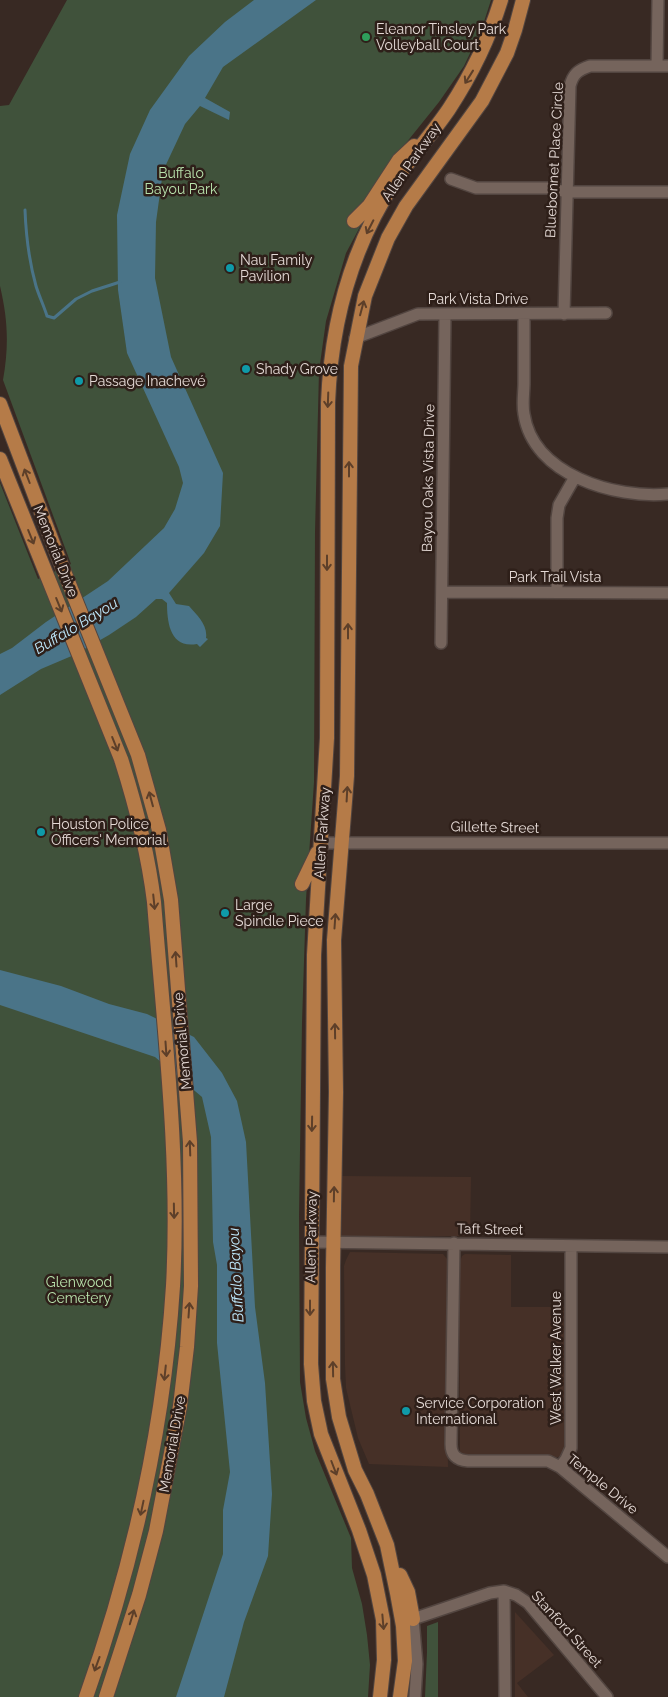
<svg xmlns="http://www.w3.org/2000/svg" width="668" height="1697" font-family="Raleway,sans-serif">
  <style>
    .built { fill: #463027 }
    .green { fill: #40523b }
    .water { fill: #4a7488 }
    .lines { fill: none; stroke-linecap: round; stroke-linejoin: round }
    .stream { stroke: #4a7488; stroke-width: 3 }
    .minor-casing { stroke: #524540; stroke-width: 14 }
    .major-casing { stroke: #524540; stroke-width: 16 }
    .minor { stroke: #75645c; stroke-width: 11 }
    .major { stroke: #b57b48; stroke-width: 14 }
    .oneway { stroke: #5d3f29 }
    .leisure-dot { fill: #2e9e5b; stroke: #2e1f19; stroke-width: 2 }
    .culture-dot { fill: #0f9aa8; stroke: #2e1f19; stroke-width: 2 }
    .labels { text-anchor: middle; stroke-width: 5; stroke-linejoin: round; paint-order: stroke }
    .poi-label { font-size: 14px; fill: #e4d9d5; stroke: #2e1f19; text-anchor: start }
    .street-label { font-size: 14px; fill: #e4d9d5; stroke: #2e1f19 }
    .park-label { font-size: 14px; fill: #b8e2ac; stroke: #2e1f19 }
    .water-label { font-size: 15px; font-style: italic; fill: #bfeafe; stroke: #2e1f19 }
  </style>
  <rect width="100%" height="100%" fill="#382923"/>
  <path class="built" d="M342,1176L471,1177L470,1236H342Z
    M350,1252L443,1254L447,1259L448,1467L369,1464L358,1438L346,1388L345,1365L344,1266L346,1260Z
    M465,1254L511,1255V1307H565V1452L563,1456L558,1457H464L460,1453L459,1264L462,1256Z
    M515,1612L554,1655L517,1683L528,1697H515Z"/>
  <path class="green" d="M67,0H491L482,28L464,66L439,102L402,148L346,253L326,321L319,371L315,532L314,782L306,899L302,1023L299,1215L300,1382L306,1418L315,1451L351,1538L352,1568L362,1604L367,1635L370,1665L368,1697H0V483L38,579L71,564L3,380C9,346 8,320 0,286V106L9,105Z
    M438,1622V1697H425L427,1652V1626Z"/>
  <path class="water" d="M254,0H316L223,67L205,98L230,112L229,120L200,106L185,124L163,171L156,222L155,278L171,357L223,473L220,526L204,553L169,593L176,604L189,606C197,615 208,625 206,638L208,639L200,647L197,644C170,649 167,622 167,603L162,599H156L136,617L109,635L74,655L41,669L0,695V654L12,648L46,622L108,581L164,528L175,509L183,483L179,467L127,353L118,290L117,215L130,154L150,110L189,56L225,22Z
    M0,970L61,986L109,1004L147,1014L194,1037L222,1073L237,1101L246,1142L255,1307L265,1383L272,1494L268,1556L244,1622L224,1697H176L223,1554V1510L230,1472L217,1343V1265L213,1242L211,1137L202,1097L155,1057L0,1005Z"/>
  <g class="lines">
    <path class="stream" d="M25,210C26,236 29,261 36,286C39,296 44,306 47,316L54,318L76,299L92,291L120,282"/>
    <defs>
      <path id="minor" d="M657,66L658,0
        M451,179L476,188H550L566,192H668
        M524,314C524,337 524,360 524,383C524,393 522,404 524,414C533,475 615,499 668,494
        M564,314L570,86C573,74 578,70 590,66H668
        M355,338L418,314L606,313
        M442,592L668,593
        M557,592V518L559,505L575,477
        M441,643L445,314
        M321,843H668
        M311,1242L668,1247
        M454,1243L451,1444C451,1456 457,1460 468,1461H548L560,1467L668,1557
        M560,1467L566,1459L571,1448V1246
        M504,1591L505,1697
        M415,1697L417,1664L413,1619L490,1593L504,1591L516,1595L528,1603L607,1697"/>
      <path id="major" d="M354,221L369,206L399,160L414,146
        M0,404L57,554L138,755L159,830L171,900L190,1142L191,1286L187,1347L180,1406L156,1531L139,1595L106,1697
        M0,459L121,759C136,806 148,853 154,902C164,1029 180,1158 173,1286C164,1429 134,1562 86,1697
        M302,884L317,853
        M400,1575L408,1592L413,1619
        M380,1697L384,1660L383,1620L374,1575L359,1530L321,1434L314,1401L311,1364L314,955L327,738L328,403C331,324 351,248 395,181C412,156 432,134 449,109C472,74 489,39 501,0
        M400,1697L405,1661L403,1626L397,1593L387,1545L367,1494L355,1470L339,1417L333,1379V1267L336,1092L334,940L347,776L351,366L365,296L388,238L406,206L482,101L507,53L515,30L523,0"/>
    </defs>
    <use href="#minor" class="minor-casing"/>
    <use href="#major" class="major-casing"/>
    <use href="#minor" class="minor"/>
    <use href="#major" class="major"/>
  </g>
  <defs><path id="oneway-shaft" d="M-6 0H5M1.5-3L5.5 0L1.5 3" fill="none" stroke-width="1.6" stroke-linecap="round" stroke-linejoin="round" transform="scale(1.25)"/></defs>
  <g class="oneway">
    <use href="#oneway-shaft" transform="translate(469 77) rotate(122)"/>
    <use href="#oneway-shaft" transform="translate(370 227) rotate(117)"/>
    <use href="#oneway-shaft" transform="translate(362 308) rotate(-75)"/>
    <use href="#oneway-shaft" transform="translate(328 400) rotate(92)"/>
    <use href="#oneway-shaft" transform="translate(349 469) rotate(-90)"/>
    <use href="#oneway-shaft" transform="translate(27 476) rotate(-111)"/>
    <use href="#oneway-shaft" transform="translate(31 537) rotate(68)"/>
    <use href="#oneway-shaft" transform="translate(327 563) rotate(90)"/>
    <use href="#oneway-shaft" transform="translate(59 605) rotate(68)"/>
    <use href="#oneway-shaft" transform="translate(348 631) rotate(-90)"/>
    <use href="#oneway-shaft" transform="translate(115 744) rotate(68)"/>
    <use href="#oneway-shaft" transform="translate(347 794) rotate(-87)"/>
    <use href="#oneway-shaft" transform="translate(151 799) rotate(-105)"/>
    <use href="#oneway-shaft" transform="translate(154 902) rotate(84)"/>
    <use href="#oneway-shaft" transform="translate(335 921) rotate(-86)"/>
    <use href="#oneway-shaft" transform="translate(176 959) rotate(-94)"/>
    <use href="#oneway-shaft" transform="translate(335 1031) rotate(-91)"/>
    <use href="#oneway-shaft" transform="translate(166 1049) rotate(86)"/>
    <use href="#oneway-shaft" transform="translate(312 1124) rotate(91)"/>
    <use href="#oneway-shaft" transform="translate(190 1148) rotate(-92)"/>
    <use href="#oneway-shaft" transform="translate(334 1194) rotate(-89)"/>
    <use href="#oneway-shaft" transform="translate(174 1211) rotate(89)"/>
    <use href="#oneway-shaft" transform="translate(310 1308) rotate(90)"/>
    <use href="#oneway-shaft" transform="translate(189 1310) rotate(-86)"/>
    <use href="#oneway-shaft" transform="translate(333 1369) rotate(-91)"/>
    <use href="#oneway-shaft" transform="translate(165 1373) rotate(96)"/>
    <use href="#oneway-shaft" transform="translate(334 1468) rotate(69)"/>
    <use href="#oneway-shaft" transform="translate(142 1508) rotate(102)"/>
    <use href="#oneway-shaft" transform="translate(132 1617) rotate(-73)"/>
    <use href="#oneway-shaft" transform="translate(383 1622) rotate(85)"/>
    <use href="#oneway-shaft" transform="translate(97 1664) rotate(110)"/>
  </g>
  <circle class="leisure-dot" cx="366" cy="37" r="5"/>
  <g class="culture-dot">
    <circle cx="230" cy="268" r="5"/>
    <circle cx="246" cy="369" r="5"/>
    <circle cx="79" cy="381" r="5"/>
    <circle cx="41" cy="832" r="5"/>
    <circle cx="225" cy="913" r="5"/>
    <circle cx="406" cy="1411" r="5"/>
  </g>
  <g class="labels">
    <g class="poi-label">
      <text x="376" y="34">Eleanor Tinsley Park<tspan x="376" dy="16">Volleyball Court</tspan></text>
      <text x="240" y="265">Nau Family<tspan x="240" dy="16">Pavilion</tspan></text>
      <text x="256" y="374">Shady Grove</text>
      <text x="89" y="386">Passage Inachevé</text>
      <text x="51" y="829">Houston Police<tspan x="51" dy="16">Officers' Memorial</tspan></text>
      <text x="235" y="910">Large<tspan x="235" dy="16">Spindle Piece</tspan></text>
      <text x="416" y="1408">Service Corporation<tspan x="416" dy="16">International</tspan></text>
    </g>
    <g class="street-label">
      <text transform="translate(554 160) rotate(-87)" y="5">Bluebonnet Place Circle</text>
      <text transform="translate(411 162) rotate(-55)" y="5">Allen Parkway</text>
      <text x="478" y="304">Park Vista Drive</text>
      <text transform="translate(428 478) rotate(-89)" y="5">Bayou Oaks Vista Drive</text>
      <text transform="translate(56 551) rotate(68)" y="5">Memorial Drive</text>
      <text x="555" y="582">Park Trail Vista</text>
      <text transform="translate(495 827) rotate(1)" y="5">Gillette Street</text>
      <text transform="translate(322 833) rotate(-86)" y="5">Allen Parkway</text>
      <text transform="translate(182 1041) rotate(-95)" y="5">Memorial Drive</text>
      <text transform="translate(490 1229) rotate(1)" y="5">Taft Street</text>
      <text transform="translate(311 1237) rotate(-89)" y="5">Allen Parkway</text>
      <text transform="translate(556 1358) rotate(-90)" y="5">West Walker Avenue</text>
      <text transform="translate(172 1444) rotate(-80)" y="5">Memorial Drive</text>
      <text transform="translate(603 1484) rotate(39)" y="5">Temple Drive</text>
      <text transform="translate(567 1629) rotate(48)" y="5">Stanford Street</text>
    </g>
    <g class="park-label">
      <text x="181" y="178">Buffalo<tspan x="181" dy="16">Bayou Park</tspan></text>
      <text x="79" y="1287">Glenwood<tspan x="79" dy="16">Cemetery</tspan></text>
    </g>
    <g class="water-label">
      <text transform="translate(76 626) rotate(-31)" y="5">Buffalo Bayou</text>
      <text transform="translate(236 1275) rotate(-93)" y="5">Buffalo Bayou</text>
    </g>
  </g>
</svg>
